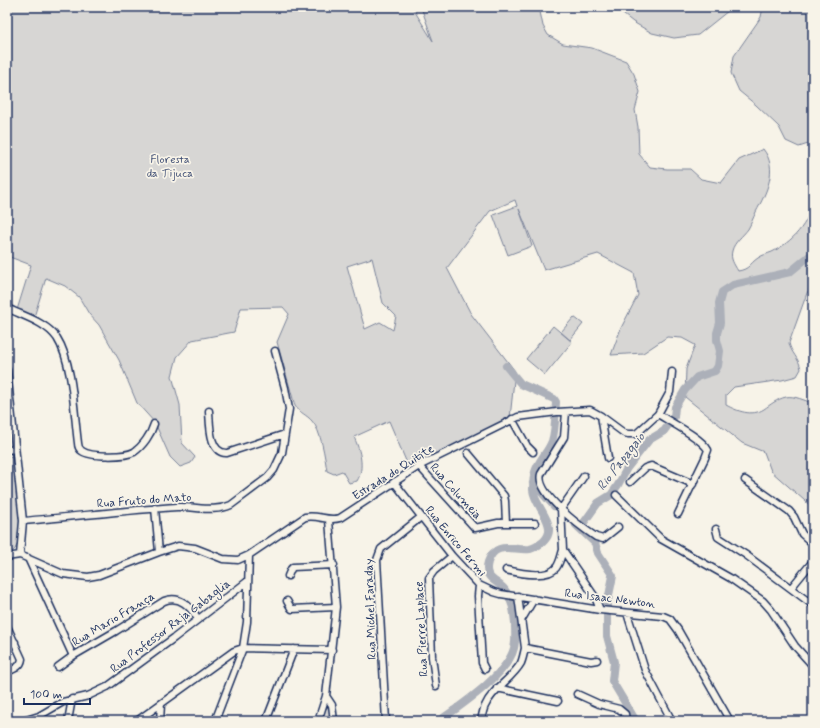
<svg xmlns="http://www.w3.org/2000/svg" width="820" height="728" font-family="Mynerve,sans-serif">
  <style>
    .green { fill: #d7d6d4; stroke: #798299; fill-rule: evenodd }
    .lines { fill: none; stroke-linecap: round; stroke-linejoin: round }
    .river { stroke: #acb0b9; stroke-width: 8 }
    .minor-casing { stroke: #1b2f5e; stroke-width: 9 }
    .minor { stroke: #f7f3e8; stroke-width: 6 }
    .labels { text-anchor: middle; stroke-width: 3.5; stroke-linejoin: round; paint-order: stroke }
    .park-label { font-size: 12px; fill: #415076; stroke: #f7f3e8 }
    .street-label { font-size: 12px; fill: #1b2f5e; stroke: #f7f3e8 }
    .water-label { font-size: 13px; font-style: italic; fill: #465679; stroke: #f7f3e8 }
  </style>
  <rect width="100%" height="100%" fill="#f7f3e8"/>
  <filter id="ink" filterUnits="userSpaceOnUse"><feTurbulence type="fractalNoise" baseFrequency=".025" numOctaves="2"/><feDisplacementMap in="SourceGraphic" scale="8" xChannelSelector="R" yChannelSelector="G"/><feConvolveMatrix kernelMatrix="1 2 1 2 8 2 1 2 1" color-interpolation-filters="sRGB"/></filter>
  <g filter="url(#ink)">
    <path class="green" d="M7,7H412L433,41L421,7H539L543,26L548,35L563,44L592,48L626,61L634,74L640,92L635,110L638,127L639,154L650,167L667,169H690L701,179L721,183L739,160L763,149C779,169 766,193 756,212C753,218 751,224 748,229C743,236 734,242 732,251C730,259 734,264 738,271C750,269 749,264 758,258C762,255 767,254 772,252C792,242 809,224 813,201V283L807,293L789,343C791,353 799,358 801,369L797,376L782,380L734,387L726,395V405C737,411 752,417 764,409C770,405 777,399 786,397C794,395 805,401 813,403V508L771,471L764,452L742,443L685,397L686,369L695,345L682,338L667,337L643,353L611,355L621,328L638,295L634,273L598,254L544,270L519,209L532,246L508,255L493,215L517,206L515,200L490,211L447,268L471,314L515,371L510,418L432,457L419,461L409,468L389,421L354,437C360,450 365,468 357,481L349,483L342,471L334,474L327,471C325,458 321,430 312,421C307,415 300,413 295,406L277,342L289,314L283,307L241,308L234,332L192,340L177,357L172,376L180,405L182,443L195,457L191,463L180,467L170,457L155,423L137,403L119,360L99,325L89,314L79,297L65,286L46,278L34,317L17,310L31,265L7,256ZM372,258L383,303L396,316L393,330L380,322L365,329L347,266Z
      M614,7H733L698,35L674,38L652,33L633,22Z
      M763,7H813V49L808,83L811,143L799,147L786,141L779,127L756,105L739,91L731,73L734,56L761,17Z
      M574,317L583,324L570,340L561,332Z
      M553,326L572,342L545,375L526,359Z
      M7,456L12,457L14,462C16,480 25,535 15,549C13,552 10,552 7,553Z
      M328,707L331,709L333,721H321L325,710Z"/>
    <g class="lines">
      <path class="river" d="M533,483L554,506
        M576,525L595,543L598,553L613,576L607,605V636L614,662L612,681L636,721
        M580,528L598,503L611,495L618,485L627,468L649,440L664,431L674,417L675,407L685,390L697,377L715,371L718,366L720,351L717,340V333L720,323L719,303L722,292L733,285L790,272L813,253
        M439,721C460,706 508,674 514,648C516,641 515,632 515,624C514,612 513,601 505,590C497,580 483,579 488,562C495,540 514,551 530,549C534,548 539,545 543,542C545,540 547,538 548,535C554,522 534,504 533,490C533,485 533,478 535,472C538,461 548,452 552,441C556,429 555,414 556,402L554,399L521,384L506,366"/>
      <defs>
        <path id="minor" d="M7,308C23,316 46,322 57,338C73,363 74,413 78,443C78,446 79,449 82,451C90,457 125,457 134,452C143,446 151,434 154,424
          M7,370L23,521L20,555
          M209,411C210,424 209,454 227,453L285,434
          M566,412L564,437L541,474C535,493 581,527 596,537L603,539L618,527
          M658,414C670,422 702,438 708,450L705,458L678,514
          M601,416L608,458
          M512,419L527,446L533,452
          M7,450L15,449
          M468,453L504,496L505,501L506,523
          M419,466L475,528L498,523H535
          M745,480L789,511L794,517L802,534L813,544
          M394,482L452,556L479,585L478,596L482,663L485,669
          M630,482L645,468L651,466L693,484
          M616,495L661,539L730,578L763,601L771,610L795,646L813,666
          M155,508L159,552
          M561,509L563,550L595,597L600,610
          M561,509L584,476
          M23,521C74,517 125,510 177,507C196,506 213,513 231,505L267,478L274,470L282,453L289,409L285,388L275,351
          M716,529L718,537L746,555L813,605
          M7,557L20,555L63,574L88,577L99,575L159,552L178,546L195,548L223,559L238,560L249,555L305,517C318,514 327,522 340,518L419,466L518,417L557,412L590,410L601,416L624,433L628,434H636L658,414L670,392L672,372
          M28,558L73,656
          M506,570C519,573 547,579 556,568C560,563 561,556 563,550
          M288,576L291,569L293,567L334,565
          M479,585L494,592L501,594L600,610L663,616L670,619L678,630L730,721
          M791,588L813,561
          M287,601L291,608L292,609L336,607
          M627,613L645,670L672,721
          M522,619L534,599
          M7,626L22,659C21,667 14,669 7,672
          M7,645L15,642
          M525,648L591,661L597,660
          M58,667L73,656L116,631L164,601C180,595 190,606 198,619
          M436,686L432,657L429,578L434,571L452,556
          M497,688L558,701
          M577,694L599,704L619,709L625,714L626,721
          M326,696L332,705L334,721
          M23,721L39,716L63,702L88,696L107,687L174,638L248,581
          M68,721L72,699
          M137,721L234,651L243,648L332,650
          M160,721L161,704
          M215,721L243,648L247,622L249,555
          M266,721L294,649
          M318,721L326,696L336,607L329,520
          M386,721L377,560L381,549L421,517
          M481,721C482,716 483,710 485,706C493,688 512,679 521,663C523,658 524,653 525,648L518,596"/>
      </defs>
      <use href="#minor" class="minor-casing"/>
      <use href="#minor" class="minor"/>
    </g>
  </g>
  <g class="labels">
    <g class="park-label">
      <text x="170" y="163">Floresta<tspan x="170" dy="14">da Tijuca</tspan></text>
    </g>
    <g class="street-label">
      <text transform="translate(393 472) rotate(-32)" y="4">Estrada do Quitite</text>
      <text transform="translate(456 491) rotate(48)" y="4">Rua Columeia</text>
      <text transform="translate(144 500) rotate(-4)" y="4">Rua Fruto do Mato</text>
      <text transform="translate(456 541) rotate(50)" y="4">Rua Enrico Fermi</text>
      <text transform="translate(610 598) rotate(7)" y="4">Rua Isaac Newton</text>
      <text transform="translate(370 609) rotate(-92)" y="4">Rua Michel Faraday</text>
      <text transform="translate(113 619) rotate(-31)" y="4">Rua Mario França</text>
      <text transform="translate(170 626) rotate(-37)" y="4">Rua Professor Raja Gabaglia</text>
      <text transform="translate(421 629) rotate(-93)" y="4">Rua Pierre Laplace</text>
    </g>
    <g class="water-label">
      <text transform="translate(620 461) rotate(-52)" y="5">Rio Papagaio</text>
    </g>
  </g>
  <rect width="820" height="728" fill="none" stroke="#f7f3e8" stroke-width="24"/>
  <rect x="12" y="12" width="796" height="704" fill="none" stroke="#1b2f5e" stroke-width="1.5" filter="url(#ink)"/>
  <path d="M24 698v6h66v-6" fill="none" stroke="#1b2f5e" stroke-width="2"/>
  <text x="30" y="698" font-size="12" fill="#1b2f5e" stroke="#f7f3e8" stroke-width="3" paint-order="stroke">100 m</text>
</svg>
